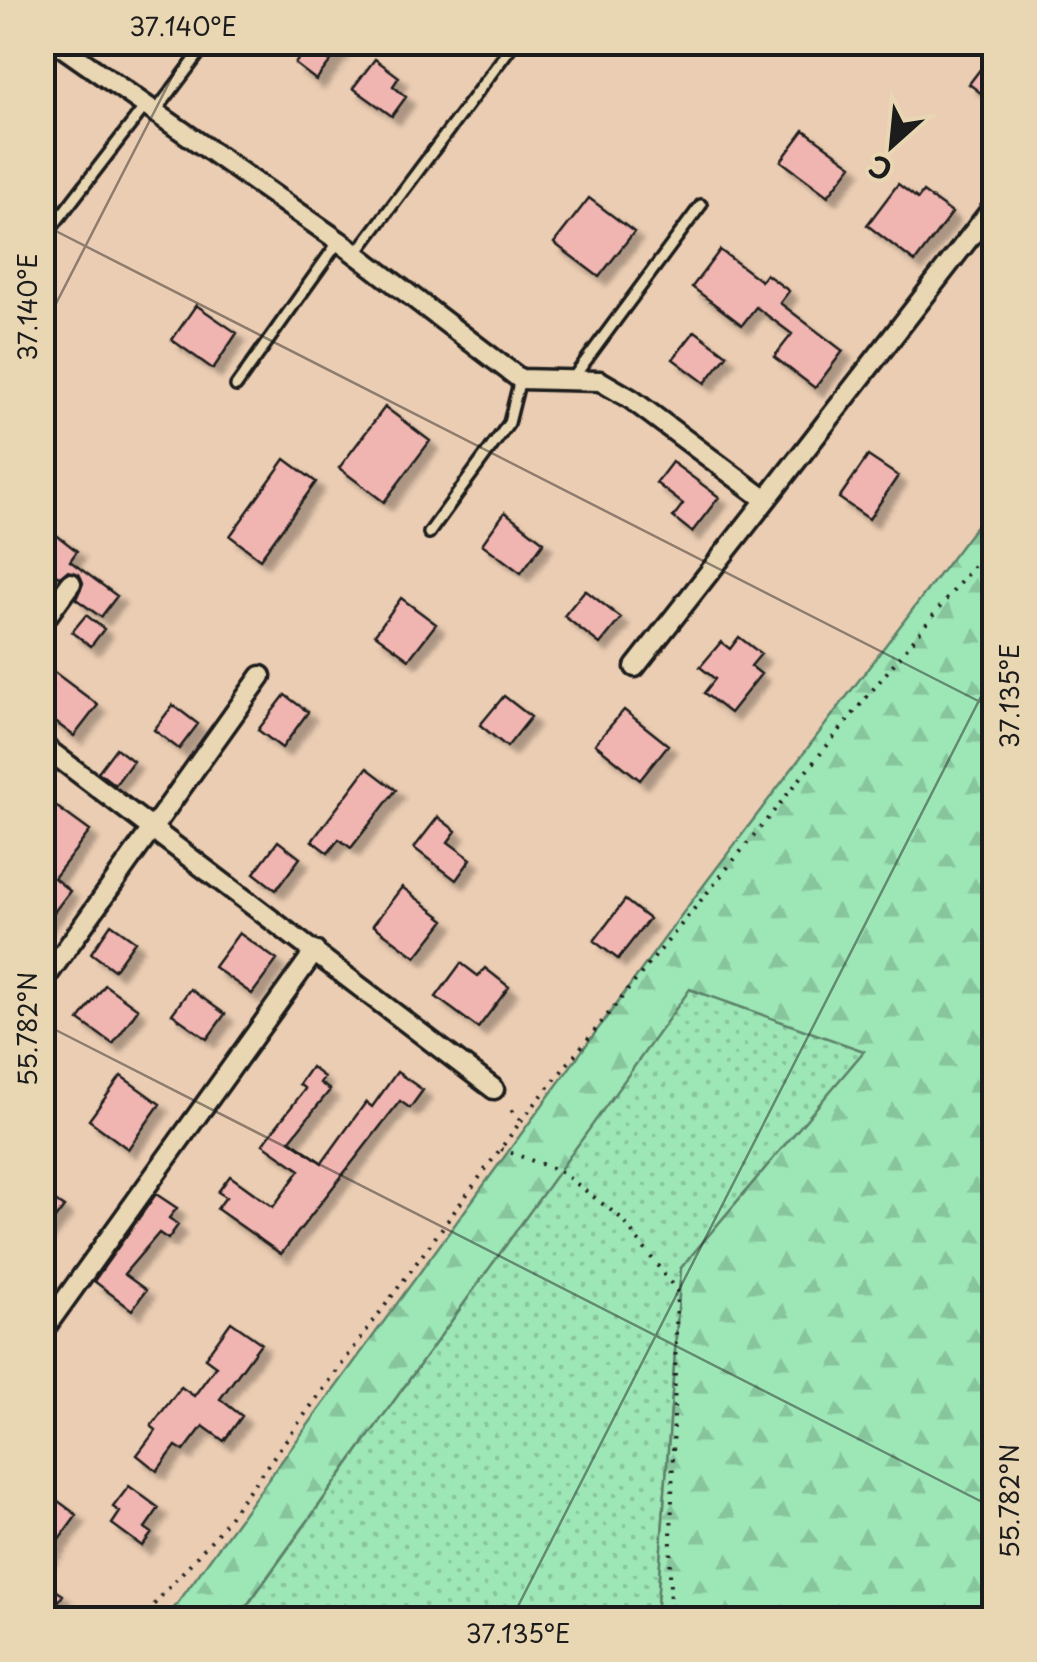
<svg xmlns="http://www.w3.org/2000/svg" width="1037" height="1662" font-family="'Playpen Sans',sans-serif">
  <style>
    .grass { fill: url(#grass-dots); stroke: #5c8169; stroke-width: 2.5 }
    .forest { fill: url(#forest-firs); stroke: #5c8169; stroke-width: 2.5 }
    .building { fill: #f0b5b0; stroke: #1c1c1c; stroke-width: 2.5; filter: url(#shadow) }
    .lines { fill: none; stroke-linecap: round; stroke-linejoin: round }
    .lane-casing { stroke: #1c1c1c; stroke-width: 16 }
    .street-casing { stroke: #1c1c1c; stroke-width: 25 }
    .path { stroke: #1c1c1c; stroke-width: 4; stroke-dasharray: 2.5 8; stroke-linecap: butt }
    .lane { stroke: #e9d7b4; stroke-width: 9 }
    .street { stroke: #e9d7b4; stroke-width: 18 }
    .ticks { fill: none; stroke: #1c1c1c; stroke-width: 2.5; stroke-opacity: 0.45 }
    .neatline { fill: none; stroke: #1c1c1c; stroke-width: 4 }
    .ticks-label { font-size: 25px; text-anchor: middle; fill: #1c1c1c }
  </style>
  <defs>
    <pattern id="grass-dots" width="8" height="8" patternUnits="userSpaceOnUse" patternTransform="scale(2.5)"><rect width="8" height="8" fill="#9de6b6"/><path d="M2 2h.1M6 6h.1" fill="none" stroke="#87c59c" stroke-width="1.8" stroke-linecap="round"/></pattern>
    <pattern id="forest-firs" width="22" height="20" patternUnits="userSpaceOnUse" patternTransform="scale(2.5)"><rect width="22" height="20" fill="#9de6b6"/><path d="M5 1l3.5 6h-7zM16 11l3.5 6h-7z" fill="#87c59c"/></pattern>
    <filter id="shadow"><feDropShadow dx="8" dy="8" stdDeviation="2.5" flood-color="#0004"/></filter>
  </defs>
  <rect width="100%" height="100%" fill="#ebcdb3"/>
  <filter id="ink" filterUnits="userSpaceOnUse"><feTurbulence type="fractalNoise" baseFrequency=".01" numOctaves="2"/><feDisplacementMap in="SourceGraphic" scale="20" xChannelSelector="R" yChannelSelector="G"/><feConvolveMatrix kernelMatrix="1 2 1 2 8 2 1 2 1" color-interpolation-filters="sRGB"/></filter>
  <g filter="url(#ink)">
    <path class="grass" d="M689,989L865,1051L681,1268L656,1619L237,1620Z"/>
    <path class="forest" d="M994,502V1619H656L681,1268L864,1051L690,989L237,1619H166L691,902Z"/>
    <path class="building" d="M284,42H345L316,80L295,64L301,55Z
      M994,51V103L969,84Z
      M375,59L399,77L393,86L406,97L392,116L353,88Z
      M804,130L852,165L828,196L781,161Z
      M898,184L918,199L923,192L952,213L915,262L867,225Z
      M589,198L634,232L599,277L554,243Z
      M720,250L761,281L766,274L789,291L780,303L843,351L815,388L774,357L792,334L756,307L742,325L692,287Z
      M196,305L237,333L213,369L172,340Z
      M695,331L727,355L705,383L673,359Z
      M385,407L430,441L384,502L339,468Z
      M868,456L898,476L869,519L839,498Z
      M285,459L316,482L260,559L230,536Z
      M672,462L719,497L692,532L673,517L683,504L656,483Z
      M505,512L544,542L521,573L482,544Z
      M50,530L77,551L70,561L117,596L101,617L76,599L83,583L79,574L67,571L60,577L42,564V540Z
      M585,590L621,618L600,644L564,616Z
      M401,598L436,624L409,659L375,634Z
      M86,615L104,629L91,646L72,632Z
      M739,637L761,654L751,666L761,674L730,713L704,693L715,679L700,667L721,642L730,649Z
      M42,663L98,705L74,736L42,712Z
      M285,695L308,712L282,748L258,730Z
      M504,696L531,717L507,747L480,725Z
      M173,705L198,724L179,749L154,730Z
      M624,710L668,745L640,780L595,744Z
      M116,748L133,761L115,785L98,772Z
      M367,768L396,790L351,848L339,839L328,853L312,841Z
      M42,796L90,831L54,878L70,891L42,928Z
      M438,817L456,831L448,842L471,859L456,880L414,848Z
      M278,841L300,858L276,890L254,873Z
      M402,887L445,920L416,957L373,925Z
      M625,900L649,919L618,959L594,941Z
      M111,924L135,941L114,970L91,953Z
      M239,933L277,960L252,994L214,967Z
      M461,963L478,976L485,968L509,987L478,1028L436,997Z
      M105,985L138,1009L113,1044L79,1020Z
      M190,989L225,1014L207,1039L172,1014Z
      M311,1067L324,1077L320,1083L330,1090L290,1140L322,1163L366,1102L372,1107L397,1072L423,1090L410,1108L400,1101L281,1254L217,1209L226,1197L218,1192L230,1176L273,1207L300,1170L263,1144L305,1089L299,1084Z
      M121,1076L160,1104L128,1149L89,1120Z
      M42,1192L64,1207L42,1236Z
      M156,1194L177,1208L169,1218L178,1225L168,1239L159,1233L124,1274L146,1290L132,1310L94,1281Z
      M231,1322L261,1343L220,1399L242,1416L224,1441L203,1426L184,1451L176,1446L157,1471L137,1455L156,1430L151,1426L181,1387L194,1396L216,1366L205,1358Z
      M129,1486L159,1508L145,1528L152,1533L142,1546L112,1524L120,1512L113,1507Z
      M54,1498L77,1515L42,1563V1514Z
      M42,1581L63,1595L45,1620H42Z"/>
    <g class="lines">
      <defs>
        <path id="lane" d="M156,111L208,42
          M53,226L146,105
          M356,254L511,47
          M573,378L701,205
          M236,386L339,241
          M429,533L509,423L520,379"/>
        <path id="street" d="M55,42L339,241L520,379L600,381L631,399L766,500L994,206
          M42,623L71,583
          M635,667L766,500
          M42,745L494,1089
          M42,983L261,676
          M42,1332L315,951"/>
      </defs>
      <use href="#lane" class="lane-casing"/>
      <use href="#street" class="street-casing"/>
      <path class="path" d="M521,1121L994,541
        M501,1149L560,1171L621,1218L677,1291L669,1620
        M140,1620L216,1535L521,1121L506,1104"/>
      <use href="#lane" class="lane"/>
      <use href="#street" class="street"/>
    </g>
  </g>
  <path class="ticks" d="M42,224L994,709M42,331L190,42M42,1023L994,1508M511,1620L994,671"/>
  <rect width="1037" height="1662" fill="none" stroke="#e9d7b4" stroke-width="110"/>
  <g transform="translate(892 145) rotate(207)" stroke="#e9d7b4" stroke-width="8" paint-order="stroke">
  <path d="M0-8L18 38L0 25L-18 38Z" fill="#1c1c1c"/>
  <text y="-15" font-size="28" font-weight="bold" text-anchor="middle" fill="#1c1c1c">С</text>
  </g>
  <rect x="55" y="55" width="927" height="1552" class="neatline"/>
  <g class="ticks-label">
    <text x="183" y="36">37.140°E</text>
    <text transform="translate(28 307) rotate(-90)" y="9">37.140°E</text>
    <text transform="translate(1010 696) rotate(-90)" y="9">37.135°E</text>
    <text transform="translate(28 1029) rotate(-90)" y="9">55.782°N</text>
    <text transform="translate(1010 1501) rotate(-90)" y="9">55.782°N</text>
    <text x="518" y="1643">37.135°E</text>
  </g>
</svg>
